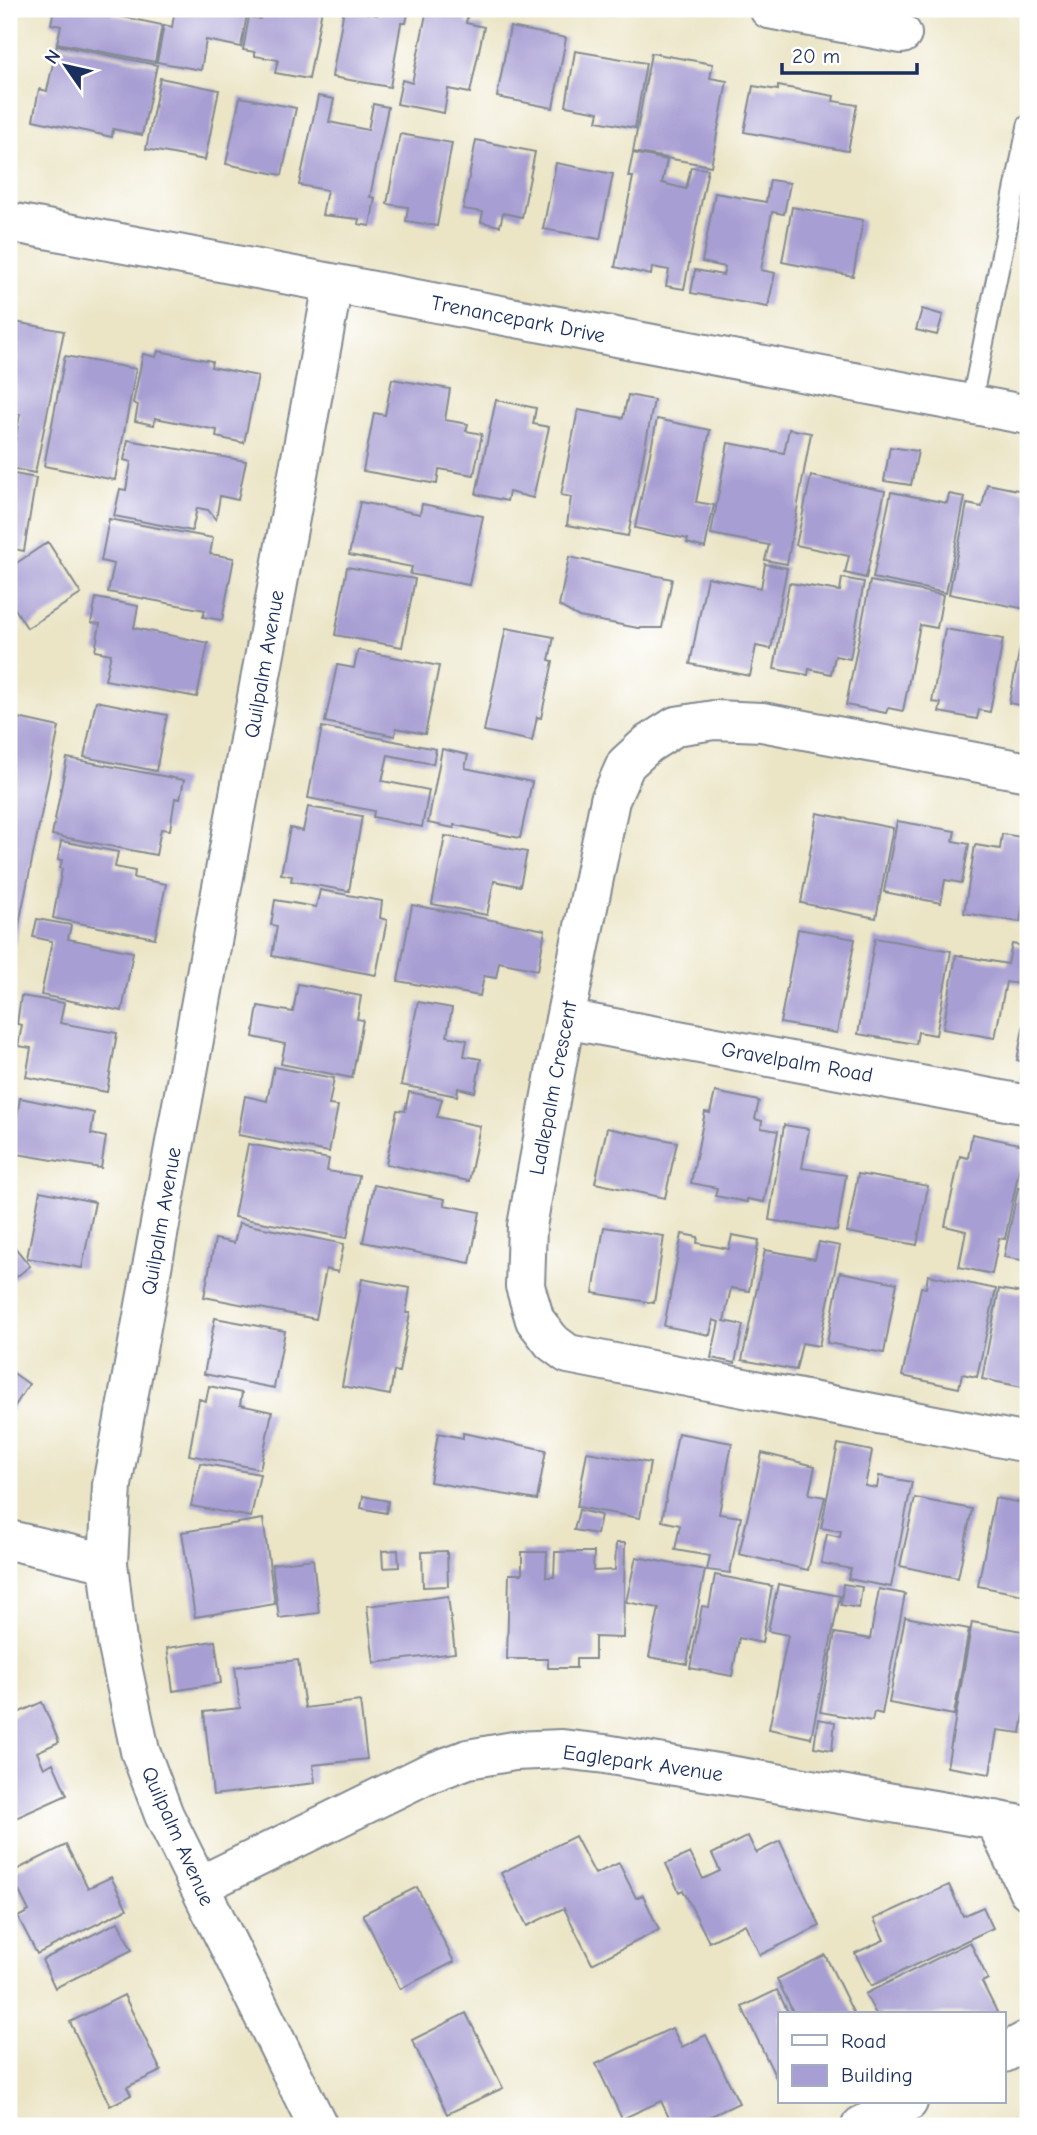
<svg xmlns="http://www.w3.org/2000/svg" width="1037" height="2135" font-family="'Comic Neue',sans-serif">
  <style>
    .building { fill: #a79ed3 }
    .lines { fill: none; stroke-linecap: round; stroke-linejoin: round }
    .service-casing { stroke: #838a92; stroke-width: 23 }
    .minor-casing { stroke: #838a92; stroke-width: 42 }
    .tertiary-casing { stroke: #838a92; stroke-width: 42 }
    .service { stroke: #fff; stroke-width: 19 }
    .minor { stroke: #fff; stroke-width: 38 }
    .tertiary { stroke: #fff; stroke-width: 38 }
    .labels { text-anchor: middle; stroke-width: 6; stroke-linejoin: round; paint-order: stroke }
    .street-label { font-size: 21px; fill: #1b2f5e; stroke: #fff }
  </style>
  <rect width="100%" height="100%" fill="#fff"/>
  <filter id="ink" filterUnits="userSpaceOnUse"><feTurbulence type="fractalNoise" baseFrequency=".0143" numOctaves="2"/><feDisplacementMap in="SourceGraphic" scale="14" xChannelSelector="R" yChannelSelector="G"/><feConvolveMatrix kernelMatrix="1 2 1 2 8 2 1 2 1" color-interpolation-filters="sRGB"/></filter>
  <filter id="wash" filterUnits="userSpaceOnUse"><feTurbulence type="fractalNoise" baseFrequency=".00686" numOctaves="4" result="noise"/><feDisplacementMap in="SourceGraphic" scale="28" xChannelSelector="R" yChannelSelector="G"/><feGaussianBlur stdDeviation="1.57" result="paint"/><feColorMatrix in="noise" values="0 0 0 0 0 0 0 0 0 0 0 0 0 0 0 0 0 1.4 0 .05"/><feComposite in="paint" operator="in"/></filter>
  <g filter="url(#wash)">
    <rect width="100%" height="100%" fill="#ebe5c6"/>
    <g id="blocks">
      <path class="building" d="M54,9H115L113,15L162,25L155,62L57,43L61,26L51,24Z
        M175,9H248L241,47L206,40L201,70L157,62L164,25L172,27Z
        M262,9H322L309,79L275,73L278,60L255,56V52L243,50L249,17L260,19Z
        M344,9L377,15L378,9H409L406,23H401L390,87L332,77Z
        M427,9H445L468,13L466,23L484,27L470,93L448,89L444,113L397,104L402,80L412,83Z
        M510,27L566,38L553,108L497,97Z
        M57,45L157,65L142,135L113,129L112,137L33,120L39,89L47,91Z
        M575,51L646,63L635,128L597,121L599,112L566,106Z
        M651,53L713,64L710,78L727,81L711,166L633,152Z
        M160,78L219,90L205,160L146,149Z
        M753,86L778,90V86L834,96L833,101L857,105L848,151L744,132Z
        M318,96L334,99L329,122L368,130L373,104L388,107L370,197L375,198L370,226L358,224L359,219L322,215L327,190L299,185Z
        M240,97L296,108L282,175L226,164Z
        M400,134L452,143L437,226L406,221L408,207L387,204Z
        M476,140L535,152L522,217L503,213L500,226L481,222L483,212L463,209Z
        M633,153L667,160L662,183L686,189L691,167L708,169L684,289L666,286L669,270L652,267L651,275L615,267L633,177H628Z
        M556,163L613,174L600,239L543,229Z
        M770,180L790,183L784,214L772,212L761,270L775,273L768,307L691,293L695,270L723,275L725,267L702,262L715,193L766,202Z
        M792,207L863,220L853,276L782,262Z
        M922,309L943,315L937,335L916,330Z
        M9,321L64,331L35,473L9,468V441L15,442L20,414L9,412Z
        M158,351L212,361L211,367L258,376L244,443L216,437L217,430L155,418L154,425L135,421L138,405L133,403L143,354L156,357Z
        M65,356L136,369L115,480L44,466Z
        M392,379L450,389L445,420L468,424L466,431L482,434L474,475L439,469L437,484L363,471L374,413L385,415Z
        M628,395L654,400L628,536L567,525L571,497L561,495L578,410L623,418Z
        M496,400L536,408L533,424L549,427L533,498L509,492L507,501L476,494Z
        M657,419L710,430L696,502L714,505L705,548L687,543L688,539L635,528Z
        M789,429L811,433L787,564L765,560L769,545L711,534L728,443L784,453Z
        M128,440L246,461L238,500L220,496L216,520L208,510L197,508L192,531L114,516L120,489L126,490L131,462L124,460Z
        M890,447L918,451L911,485L884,481Z
        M9,473L36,478L24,551L9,548Z
        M811,476L885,491L866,578L845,573L849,556L796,545Z
        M987,484L1028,492V595L1026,609L949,594L967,504L982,507Z
        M891,492L947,503L949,494L965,497L946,593L873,578Z
        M360,502L420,514L422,504L483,516L469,585L410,574L412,567L349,555Z
        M109,519L213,538L210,554L234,558L222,620L203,617L205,610L108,592L114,564L101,561Z
        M48,542L81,594L27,628L9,599V568Z
        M569,557L672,579L662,628H638L579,617L559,606Z
        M765,564L787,568L771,649L756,646L750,676L690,664L707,577L761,588Z
        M347,567L415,579L402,647L335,635Z
        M842,578L864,582L850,659L835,656L831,674L809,669L808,675L774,669L789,583L840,591Z
        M870,581L943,595L937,628L920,625L903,711L888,708L886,713L846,705Z
        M96,598L138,606L134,628L208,643L197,697L105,680L111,654L95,651L100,624L91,623Z
        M506,628L554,637L549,660L553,661L541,718L537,717L532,741L484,731Z
        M1024,628H1028V707L1009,703Z
        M945,629L1003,639L990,712L979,710L977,719L939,712L941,703L932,702Z
        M358,650L439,666L425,734L396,728L395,736L325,722L337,665L354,668Z
        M96,701L167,715L156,771L84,757Z
        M9,716L59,727L15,944L9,942Z
        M322,727L436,749L433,764L388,755L382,781L429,790L422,827L373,817L374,811L308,798Z
        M442,749L468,755L465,768L532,782L520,838L454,825V828L428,823Z
        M67,758L184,780L180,799L175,798L170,830L161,829L156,855L52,835Z
        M308,807L362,816L349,891L291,881L292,876L281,874L290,828L303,831Z
        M817,813L893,828L876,918L801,903Z
        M897,821L955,831L953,841L969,844L962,883L945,880L941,903L884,892Z
        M1002,834L1028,838V893L1025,892L1020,922L964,913L975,845L1000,849Z
        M445,836L527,852L520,886L494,881L487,915L432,904Z
        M61,841L118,852L115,867L135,871L134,878L166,884L155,938L53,918L62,869L60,868L62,860H58Z
        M320,890L382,901L380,918L387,920L376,975L272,956L277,926L271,925L275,900L316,907Z
        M412,905L545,930L538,970L499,962L496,978L484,976L480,996L398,981Z
        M37,919L71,925L68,939L133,952L122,1011L41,995L52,941L33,937Z
        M798,929L855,939L837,1033L780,1023Z
        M875,938L951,951L936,1035L918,1032L916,1044L858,1034Z
        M1012,944L1028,947L1027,985L1006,982L995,1038L943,1029L956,955L1008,964Z
        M298,984L361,996L357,1019L363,1020L352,1078L281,1064L285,1044L253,1037L258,1006L293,1012Z
        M21,996L64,1003L60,1023L117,1033L107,1092L26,1077L31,1048L18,1046L22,1025L17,1024Z
        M418,1002L452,1008L447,1036L467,1040L464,1056L481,1059L475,1092L458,1088L457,1096L401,1085Z
        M1027,1007H1028V1081L1021,1079L1024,1062L1017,1060Z
        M274,1067L334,1078L329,1105L338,1106L329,1152L238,1135L245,1096L267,1101Z
        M409,1092L442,1099L437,1117L480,1126L469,1181L386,1164L397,1110L405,1111Z
        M715,1092L759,1101L755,1119L762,1121L761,1128L778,1131L764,1202L747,1199V1202L715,1196L717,1188L691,1183L705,1112L710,1113Z
        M20,1098L94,1113L91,1134L106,1137L101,1168L11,1153Z
        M784,1125L809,1129L802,1168L846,1175L837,1231L769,1220Z
        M607,1128L677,1142L665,1198L595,1183Z
        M972,1134L1024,1145L1005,1239L999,1238L992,1274L959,1267L966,1231L945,1226L960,1156L968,1158Z
        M248,1144L329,1159L327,1171L359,1176L347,1238L234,1217Z
        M858,1174L928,1186L917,1245L847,1232Z
        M374,1185L445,1199L444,1205L480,1212L470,1263L363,1242Z
        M1018,1188L1028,1190V1261L1004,1257Z
        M40,1191L95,1202L82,1268L27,1258Z
        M239,1223L344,1244L338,1272L326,1269L316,1319L204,1297L215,1239L234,1243Z
        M604,1227L664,1236L654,1303L593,1293Z
        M682,1234L698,1237L697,1243L729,1249L732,1235L759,1240L749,1291L731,1288L724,1321L743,1325L735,1363L711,1358L719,1322L713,1320L710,1335L664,1326Z
        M9,1240L30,1266L9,1283Z
        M819,1242L840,1246L819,1346L802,1343L796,1370L742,1360L765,1250L815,1259Z
        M840,1272L897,1283L884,1353L827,1343Z
        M928,1275L996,1289L977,1377L962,1374L959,1388L902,1376L921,1287L926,1288Z
        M362,1279L410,1288L406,1313H410L399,1372L394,1371L390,1395L342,1386Z
        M999,1289L1028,1294V1388L982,1379Z
        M215,1318L285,1331L274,1388L204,1374Z
        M9,1370L29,1384L9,1415Z
        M209,1386L242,1393L240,1405L272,1412L260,1469L189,1455L199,1399L206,1401Z
        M438,1433L463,1438V1433L546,1450L537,1500L430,1482Z
        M678,1433L732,1443L719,1514L741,1517L730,1573L707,1570L710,1556L675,1550L680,1525L662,1521Z
        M838,1444L872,1451L865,1486L877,1488L879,1476L912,1482L891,1587L848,1579L851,1569L821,1563L827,1534L840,1537L841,1531L821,1528Z
        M587,1452L650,1463L640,1518L577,1507Z
        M762,1453L815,1466L809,1494L825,1497L808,1570L739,1554Z
        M200,1463L260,1474L251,1517L191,1506Z
        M363,1496L388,1501L386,1513L361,1508Z
        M915,1498L972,1509L958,1578L900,1566Z
        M995,1498L1028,1504V1596L978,1586Z
        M579,1510L601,1515L597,1534L574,1530Z
        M263,1519L275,1604L195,1617L182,1532Z
        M616,1543H625L623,1638L595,1637V1659H576V1668H548V1659H507L509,1574H522V1552H547L546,1577H554L555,1552H594L593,1571L615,1570Z
        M398,1550L399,1567L383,1568L382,1551Z
        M447,1551L448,1586L423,1587L422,1552Z
        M636,1557L705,1570L687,1664L649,1657L659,1608L626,1602Z
        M313,1559L319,1613L279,1618L272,1564Z
        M715,1575L772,1586L762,1643L739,1638L732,1676L690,1668L702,1606L709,1607Z
        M778,1584L840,1596L811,1738L769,1729L788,1635L768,1631Z
        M843,1584L862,1587L859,1608L841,1605Z
        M879,1589L905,1594L882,1714L874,1712L872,1721L820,1712L835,1633L870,1639Z
        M448,1596L455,1653L374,1663L367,1606Z
        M905,1617L969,1629L954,1715L889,1703Z
        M972,1622L1028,1632V1692L1021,1733L997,1730L990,1774L947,1767Z
        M215,1641L221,1683L173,1691L167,1648Z
        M298,1660L305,1708L360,1701L367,1759L313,1765L315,1783L213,1795L204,1712L240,1708L235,1667Z
        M42,1702L59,1742L37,1752L44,1768L53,1763L67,1795L9,1821V1717Z
        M818,1719L835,1722L832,1750L814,1747Z
        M575,1836L595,1874L619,1863L636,1898L643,1895L659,1930L592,1964L564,1908L527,1926L501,1873Z
        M748,1836L756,1853L780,1841L820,1926L760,1955L745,1924L709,1942L683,1890L679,1892L666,1864L690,1853L703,1879L720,1871L712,1854Z
        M66,1845L88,1888L111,1877L127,1909L37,1954L18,1917L29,1911L10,1873Z
        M949,1885L963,1916L983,1907L993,1928L871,1986L855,1953L884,1940L874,1919Z
        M417,1887L454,1962L400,1989L363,1914Z
        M118,1922L132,1950L55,1988L42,1960Z
        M970,1942L988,1979L982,1982L998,2014H876L865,1994Z
        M825,1955L854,2014H794L777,1979Z
        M777,1990L789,2014H780V2078L777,2080L742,2007Z
        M124,1995L161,2071L127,2087L131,2095L110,2106L70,2022Z
        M466,2013L503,2088L447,2114L412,2040Z
        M672,2028L682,2047L706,2035L739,2103L692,2125L689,2118L673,2126L661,2101L622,2119L596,2064Z"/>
    </g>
  </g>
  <g filter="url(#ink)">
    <use href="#blocks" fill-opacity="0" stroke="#838a92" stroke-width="2"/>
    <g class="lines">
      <defs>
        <path id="service" d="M971,404L1028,125"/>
        <path id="minor" d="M769,9L902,34
          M1028,772L762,722L714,720L676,726L648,744L626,764L610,800L565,1019L527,1226L525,1286L535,1320L552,1342L568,1354L1028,1443
          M565,1019L1028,1105
          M9,1540L108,1563
          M995,1820L1028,1890
          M199,1886L425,1775L468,1759L514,1751L562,1749L605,1754L1028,1826
          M1004,2053L1028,2040
          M318,2126L164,1815L140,1751L117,1642L108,1563L112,1485L333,284
          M861,2126L908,2102"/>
        <path id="tertiary" d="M9,222L1028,415"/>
      </defs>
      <use href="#service" class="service-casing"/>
      <use href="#minor" class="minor-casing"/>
      <use href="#tertiary" class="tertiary-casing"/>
      <use href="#service" class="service"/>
      <use href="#minor" class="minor"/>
      <use href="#tertiary" class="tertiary"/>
    </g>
  </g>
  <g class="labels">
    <g class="street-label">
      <text transform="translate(518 319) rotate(11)" y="7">Trenancepark Drive</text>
      <text transform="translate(264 664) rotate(-80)" y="7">Quilpalm Avenue</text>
      <text transform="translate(797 1062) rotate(10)" y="7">Gravelpalm Road</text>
      <text transform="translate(553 1088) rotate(-79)" y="7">Ladlepalm Crescent</text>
      <text transform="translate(161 1221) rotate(-80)" y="7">Quilpalm Avenue</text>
      <text transform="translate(643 1763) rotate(8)" y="7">Eaglepark Avenue</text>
      <text transform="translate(178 1836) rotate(66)" y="7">Quilpalm Avenue</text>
    </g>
  </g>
  <rect width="1037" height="2135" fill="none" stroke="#fff" stroke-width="35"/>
  <rect x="778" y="2012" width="228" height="91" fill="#ffffff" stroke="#a4acbf" stroke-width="2"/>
  <rect x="792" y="2035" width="35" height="10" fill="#ffffff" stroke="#a4acbf" stroke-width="2"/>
  <text x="841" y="2048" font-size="21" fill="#1b2f5e">Road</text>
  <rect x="792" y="2065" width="35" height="21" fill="#a79ed3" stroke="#a4acbf" stroke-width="2"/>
  <text x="841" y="2082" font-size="21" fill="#1b2f5e">Building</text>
  <g transform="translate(66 66) rotate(304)" stroke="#ffffff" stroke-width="5" paint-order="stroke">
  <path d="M0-5L12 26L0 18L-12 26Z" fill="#1b2f5e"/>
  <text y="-10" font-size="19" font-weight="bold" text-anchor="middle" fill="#1b2f5e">N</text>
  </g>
  <path d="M782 63v10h135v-10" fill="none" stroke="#1b2f5e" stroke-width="3.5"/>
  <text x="792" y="63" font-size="21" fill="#1b2f5e" stroke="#ffffff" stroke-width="5" paint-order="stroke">20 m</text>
</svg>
